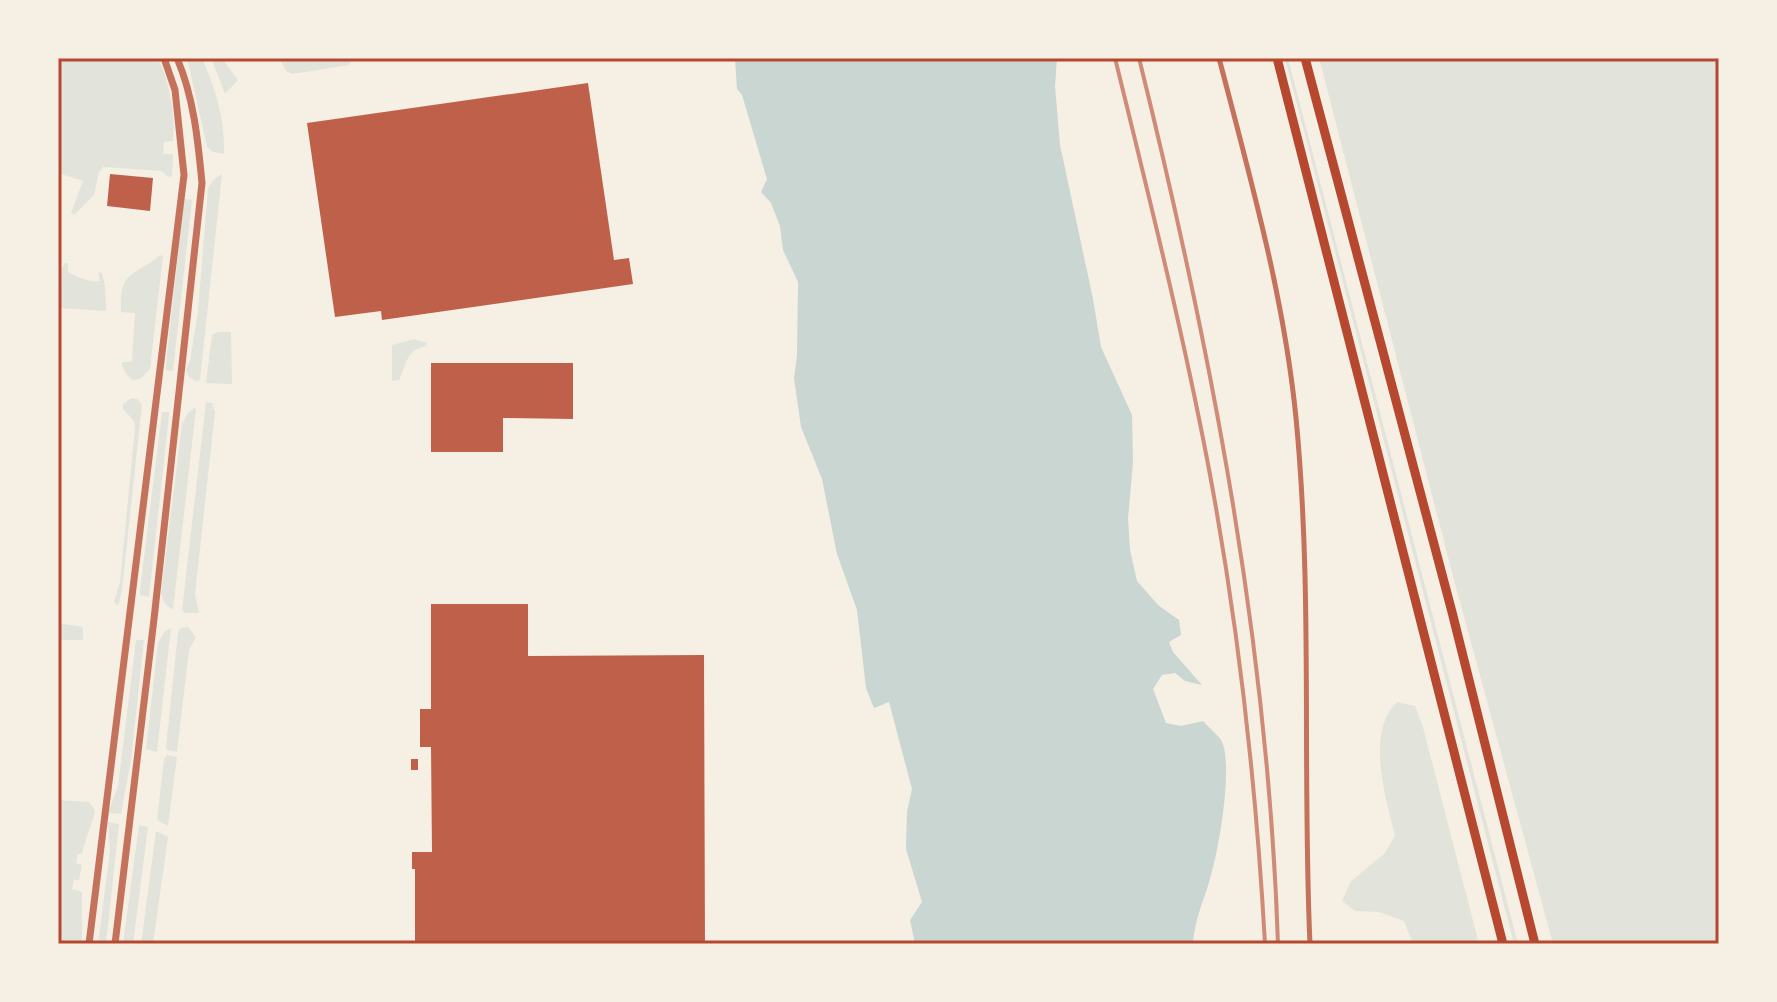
<svg xmlns="http://www.w3.org/2000/svg" width="1777" height="1002" font-family="Cabin,sans-serif">
  <style>
    .green { fill: #e2e4dc }
    .water { fill: #c9d6d2 }
    .building { fill: #bf614a }
    .lines { fill: none; stroke-linecap: round; stroke-linejoin: round }
    .minor { stroke: #c5725c; stroke-width: 5 }
    .tertiary { stroke: #c5725c; stroke-width: 7 }
    .trunk { stroke: #b5482f; stroke-width: 9 }
    .rail { stroke: #cf8b77; stroke-width: 4 }
    .neatline { fill: none; stroke: #b5482f; stroke-width: 3 }
  </style>
  <rect width="100%" height="100%" fill="#f6efe4"/>
  <path class="green" d="M58,58H158C169,82 176,114 173,141L164,142L163,154H173L172,176L168,177L162,171L103,167L99,172L94,195L74,215L71,213L83,181L61,174L58,181Z
    M187,58H202C216,89 225,120 224,154L213,152L207,147Z
    M211,58H222L238,80L225,94Z
    M279,58H282L284,62L301,58H354L349,65L292,74L286,71Z
    M1285,58H1288L1518,944H1514Z
    M1319,58H1719V944H1553L1454,580Z
    M222,174L200,380L197,382L189,377L186,370L190,361L198,311L208,188L214,179Z
    M184,199L192,200L173,371L166,370V363Z
    M160,255L163,256L150,369L140,379L132,380L126,374L121,363L132,361L135,313L121,312C119,269 133,278 160,255Z
    M65,263H68V272C76,277 91,283 100,281L98,272L102,273L105,285L106,311L58,308V289H61L62,268Z
    M218,332H231L232,384L206,383L212,335Z
    M414,339L427,343L426,346C405,350 407,365 399,380L392,381V345Z
    M131,398L137,399L142,404L122,590L118,606L114,602L120,582L135,428L134,421L123,409V404Z
    M206,402L212,403L215,412L195,594L199,613H185L182,610Z
    M195,407L196,409L173,610L164,603L161,593L182,424L187,414Z
    M162,412H169V416L149,597L140,595V590Z
    M58,623L83,627V640H58Z
    M188,627L196,637L189,650L177,752L167,750L166,747L178,633L180,628Z
    M171,628L157,752L146,749L158,643L165,631Z
    M136,640H144L131,760L121,814L108,813L118,786Z
    M1397,702L1415,706L1423,727L1479,944H1413L1404,921L1379,912L1355,911L1342,901L1351,881L1384,854L1395,836C1386,798 1365,732 1397,702Z
    M167,755L177,757L168,826L157,820L164,759Z
    M58,800L89,802L95,810C92,826 85,838 82,854H78L76,863L82,865L79,880H74L72,889L82,892V944H58Z
    M108,822L119,824L106,944H98L110,851Z
    M139,825L148,827L133,944H123Z
    M156,831L168,837L153,944H141Z"/>
  <path class="water" d="M735,58H1057L1055,86L1060,145L1093,299L1101,347L1132,415L1133,462L1128,519L1130,550L1137,581L1158,605L1179,620L1181,635L1169,642L1173,652L1202,685L1185,681L1175,673L1162,675L1153,689L1166,723L1181,726L1203,721C1209,728 1220,736 1223,744C1232,774 1219,848 1210,879C1204,900 1194,921 1193,944H915L910,920L922,902L906,849L907,812L912,789L889,702L874,708L866,688L857,610L837,554L822,479L801,427L794,378L797,355L798,282L783,250L780,226L771,203L761,192L767,179L742,95L737,89Z"/>
  <path class="building" d="M588,83L614,260L629,258L633,284L382,320L381,311L335,317L307,123Z
    M110,174L153,178L150,211L107,206Z
    M431,363H573V419L503,418V452H431Z
    M431,604H528V656L704,655L705,944H432V942H415V869H412V852H432L431,747H420V709H431Z
    M411,759H418V770H411Z"/>
  <g class="lines">
    <path class="minor" d="M1219,58C1250,177 1284,296 1296,418C1313,593 1302,769 1310,944"/>
    <path class="tertiary" d="M89,944L184,175L175,90L164,58
      M115,944L154,619L202,183C198,141 194,98 177,58"/>
    <path class="trunk" d="M1277,58L1503,944
      M1305,58L1452,612L1535,944"/>
    <path class="rail" d="M1115,58C1148,193 1182,328 1208,464C1238,622 1256,783 1265,944
      M1139,58C1211,349 1268,643 1278,944"/>
  </g>
  <rect width="1777" height="1002" fill="none" stroke="#f6efe4" stroke-width="120"/>
  <rect x="60" y="60" width="1657" height="882" class="neatline"/>
</svg>
